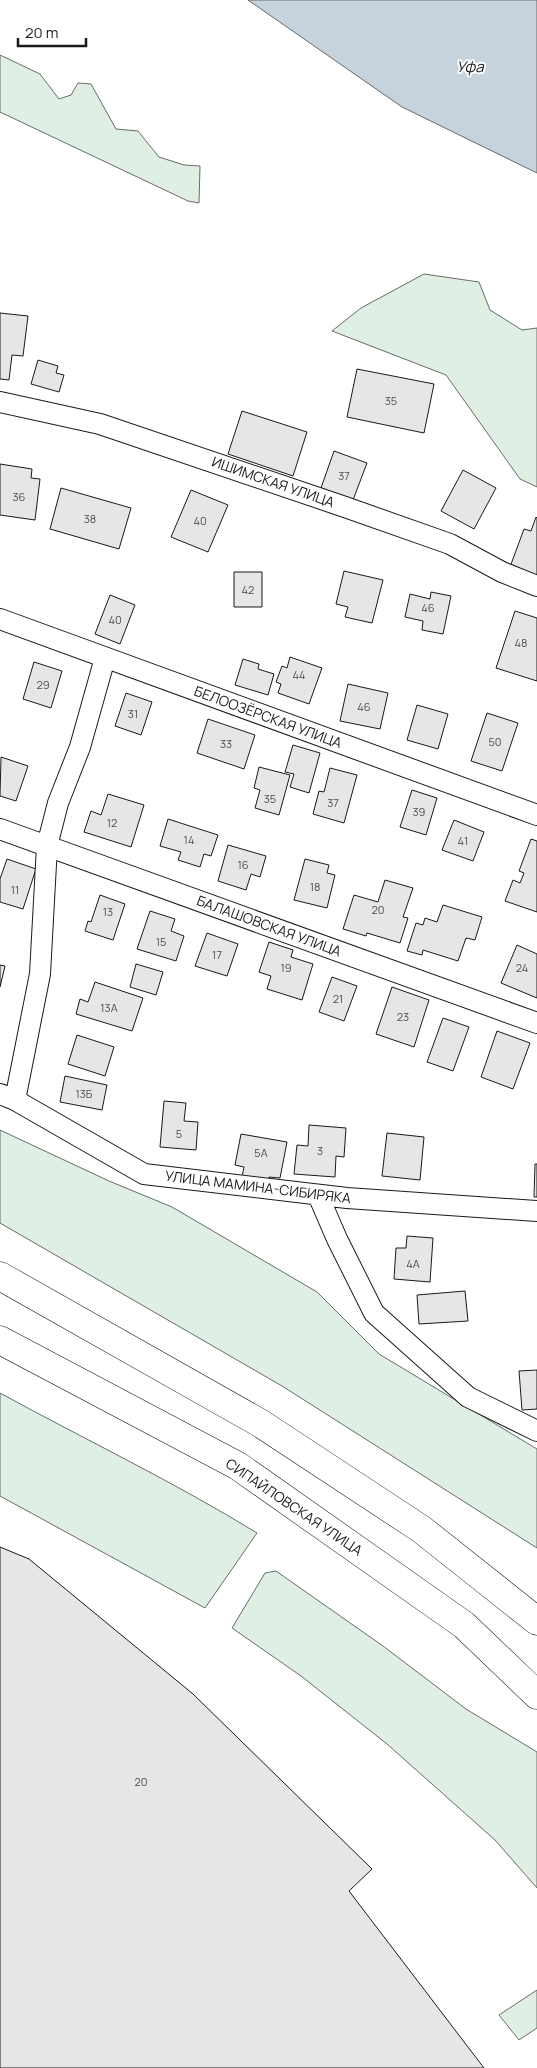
<svg xmlns="http://www.w3.org/2000/svg" width="537" height="2068" font-family="Manrope,sans-serif">
  <style>
    .green { fill: #e0efe3; stroke: #6a6a6a }
    .water { fill: #c6d2dc; stroke: #6a6a6a }
    .building { fill: #e6e6e6; stroke: #1a1a1a }
    .lines { fill: none; stroke-linecap: round; stroke-linejoin: round }
    .minor-casing { stroke: #1a1a1a; stroke-width: 22 }
    .primary-casing { stroke: #1a1a1a; stroke-width: 29 }
    .minor { stroke: #fff; stroke-width: 20 }
    .primary { stroke: #fff; stroke-width: 28 }
    .labels { text-anchor: middle; stroke-width: 4; stroke-linejoin: round; paint-order: stroke }
    .number-label { font-size: 11px; fill: #4d4d4d }
    .street-label { font-size: 14px; fill: #1a1a1a; stroke: #fff }
    .water-label { font-size: 15px; font-style: italic; fill: #1a1a1a; stroke: #fff }
  </style>
  <rect width="100%" height="100%" fill="#fff"/>
  <path class="green" d="M0,55L40,74L59,99L71,95L78,83L91,84L116,129L138,131L159,157L184,165L200,166L199,203L188,201L0,112Z
    M424,274L479,282L490,310L522,330L537,328V487L520,479L446,375L332,331L361,308Z
    M0,1130L109,1181L172,1207L317,1292L379,1354L537,1449V1548L282,1386L0,1223Z
    M0,1393C86,1440 174,1482 257,1533L205,1608L0,1496Z
    M276,1571L383,1646L466,1709L537,1752V1888L495,1840L387,1744L301,1676L232,1628L265,1573Z
    M537,1990V2028L519,2040L499,2015Z"/>
  <path class="water" d="M248,0H537V173L402,107Z"/>
  <path class="building" d="M0,313L28,316L23,356L12,355L9,380L0,379Z
    M38,360L58,366L56,373L64,375L59,392L31,384Z
    M357,369L434,384L424,433L347,417Z
    M242,411L307,432L293,476L228,454Z
    M334,451L367,463L353,500L321,488Z
    M0,464L32,469L31,478L40,479L35,520L0,515Z
    M463,470L496,488L474,529L441,511Z
    M61,488L131,508L119,549L50,529Z
    M191,490L228,505L208,552L171,537Z
    M536,517L537,518V577L510,567L524,529L531,531Z
    M344,571L383,580L372,623L345,617L348,607L336,604Z
    M234,572H262V607H234Z
    M431,592L451,596L443,634L422,630L423,621L405,617L410,594L430,599Z
    M110,595L135,605L120,644L95,634Z
    M515,611L537,618V681L496,668Z
    M290,657L322,668L309,704L278,693L281,684L276,682L282,666L287,668Z
    M243,659L259,664L258,669L274,674L268,695L235,685Z
    M34,662L62,671L51,708L23,699Z
    M348,684L388,693L380,729L340,721Z
    M126,693L152,702L141,735L115,726Z
    M417,705L448,714L438,749L407,740Z
    M487,713L518,723L502,771L471,761Z
    M208,719L255,735L244,769L197,753Z
    M293,745L320,753L309,793L290,787L294,774L285,772Z
    M1,757L28,766L16,801L0,796Z
    M259,767L290,775L279,815L255,808L260,790L254,788Z
    M330,768L357,775L344,823L313,814L319,791L324,792Z
    M412,790L437,798L426,835L400,827Z
    M108,794L144,805L131,847L84,832L91,811L101,815Z
    M168,819L218,835L211,856L204,854L200,867L178,860L181,852L160,846Z
    M454,820L484,832L473,861L442,850Z
    M531,839L537,841V912L505,901L513,880L520,883L524,873L519,871Z
    M228,845L266,856L260,877L251,874L246,890L218,881Z
    M7,859L36,869L23,909L0,902V879Z
    M305,859L329,865L327,873L335,875L327,908L294,900Z
    M385,880L413,888L403,917L408,918L400,943L367,933L366,936L343,929L354,895L378,902Z
    M100,895L125,904L113,940L85,931L88,921L91,922Z
    M443,905L482,917L475,940L466,938L458,961L423,950L422,955L407,951L416,923L423,925L425,918L437,922Z
    M150,911L175,919L171,931L184,936L176,961L137,949Z
    M207,933L238,944L227,976L195,966Z
    M269,942L293,950L291,957L313,964L302,1000L267,989L271,976L259,972Z
    M517,945L537,954V998L501,983Z
    M136,964L163,972L156,995L130,987Z
    M0,965L5,966L0,987Z
    M332,977L357,986L344,1021L319,1012Z
    M95,982L143,998L132,1031L76,1014L80,999L88,1002Z
    M392,987L429,1000L414,1047L376,1034Z
    M443,1018L469,1027L453,1071L427,1062Z
    M497,1031L530,1043L513,1089L481,1077Z
    M77,1035L114,1047L105,1076L68,1064Z
    M65,1076L107,1085L102,1110L60,1102Z
    M164,1101L186,1103L184,1121L198,1122L196,1150L160,1147Z
    M309,1125L346,1128L344,1157L336,1156L335,1177L294,1174L297,1145L308,1146Z
    M387,1133L424,1137L420,1180L382,1176Z
    M241,1134L287,1142L280,1178L269,1177L268,1182L242,1177L244,1167L235,1165Z
    M535,1164H537V1197H534Z
    M407,1236L433,1238L430,1282L394,1279L396,1248H406Z
    M465,1291L468,1321L419,1324L417,1295Z
    M537,1370V1409L522,1410L519,1371Z
    M0,1547L29,1559L193,1694L372,1869L349,1891L484,2068H0Z"/>
  <g class="lines">
    <defs>
      <path id="minor" d="M0,402L100,424L345,507L450,544L502,572L537,586
        M0,619L537,815
        M0,829L537,1023
        M0,1094L15,1100L144,1174L347,1198L537,1211
        M15,1100L40,974L47,846L58,803L80,747L105,658
        M318,1195L337,1239L374,1313L468,1397L537,1431"/>
      <path id="primary" d="M0,1276L260,1423L421,1529L537,1621
        M0,1340L238,1466L464,1625L537,1695"/>
    </defs>
    <use href="#minor" class="minor-casing"/>
    <use href="#primary" class="primary-casing"/>
    <use href="#minor" class="minor"/>
    <use href="#primary" class="primary"/>
  </g>
  <g class="labels">
    <g class="number-label">
      <text x="391" y="405">35</text>
      <text x="344" y="480">37</text>
      <text x="19" y="501">36</text>
      <text x="90" y="523">38</text>
      <text x="200" y="525">40</text>
      <text x="248" y="594">42</text>
      <text x="428" y="612">46</text>
      <text x="115" y="624">40</text>
      <text x="521" y="647">48</text>
      <text x="299" y="679">44</text>
      <text x="43" y="689">29</text>
      <text x="364" y="711">46</text>
      <text x="133" y="718">31</text>
      <text x="495" y="746">50</text>
      <text x="226" y="748">33</text>
      <text x="270" y="803">35</text>
      <text x="333" y="807">37</text>
      <text x="419" y="816">39</text>
      <text x="112" y="827">12</text>
      <text x="189" y="844">14</text>
      <text x="463" y="845">41</text>
      <text x="243" y="869">16</text>
      <text x="315" y="891">18</text>
      <text x="15" y="894">11</text>
      <text x="378" y="914">20</text>
      <text x="108" y="916">13</text>
      <text x="161" y="946">15</text>
      <text x="217" y="959">17</text>
      <text x="286" y="972">19</text>
      <text x="522" y="972">24</text>
      <text x="338" y="1003">21</text>
      <text x="109" y="1012">13А</text>
      <text x="403" y="1021">23</text>
      <text x="84" y="1098">13Б</text>
      <text x="179" y="1138">5</text>
      <text x="320" y="1155">3</text>
      <text x="261" y="1157">5А</text>
      <text x="413" y="1268">4А</text>
      <text x="141" y="1786">20</text>
    </g>
    <g class="street-label">
      <text transform="translate(273 482) rotate(19)" y="5">ИШИМСКАЯ УЛИЦА</text>
      <text transform="translate(268 717) rotate(20)" y="5">БЕЛООЗЁРСКАЯ УЛИЦА</text>
      <text transform="translate(269 926) rotate(20)" y="5">БАЛАШОВСКАЯ УЛИЦА</text>
      <text transform="translate(258 1187) rotate(7)" y="5">УЛИЦА МАМИНА-СИБИРЯКА</text>
      <text transform="translate(294 1507) rotate(34)" y="5">СИПАЙЛОВСКАЯ УЛИЦА</text>
    </g>
    <g class="water-label">
      <text x="470" y="72">Уфа</text>
    </g>
  </g>
  <path d="M18 38v8h68v-8" fill="none" stroke="#1a1a1a" stroke-width="2.5"/>
  <text x="25" y="38" font-size="15" fill="#1a1a1a" stroke="#ffffff" stroke-width="4" paint-order="stroke">20 m</text>
</svg>
